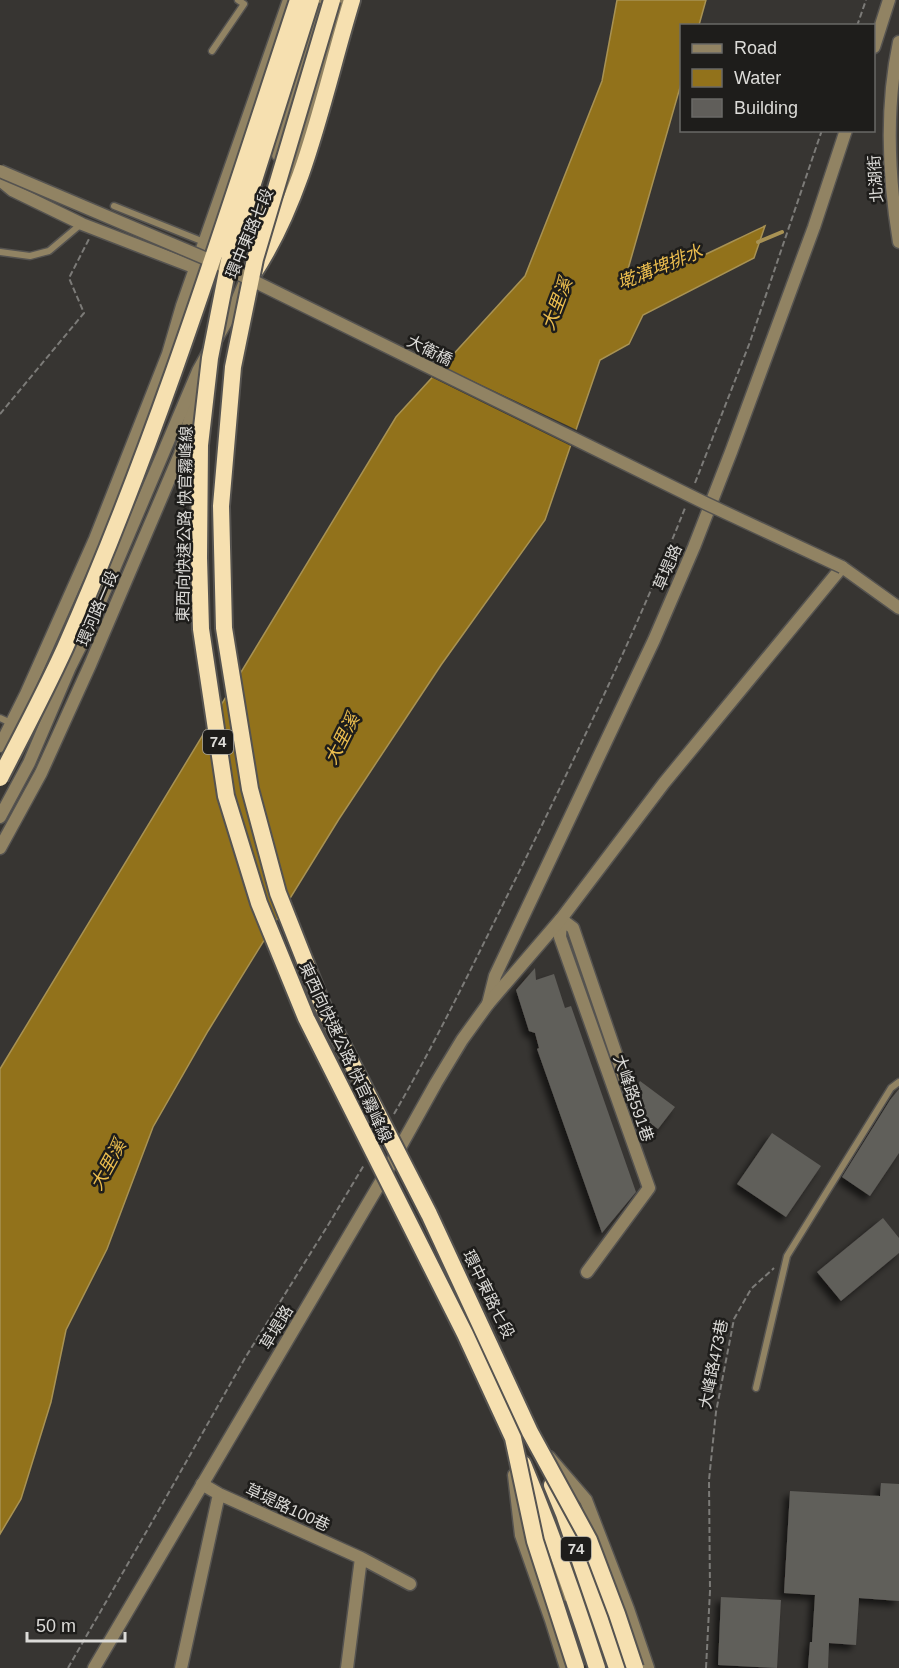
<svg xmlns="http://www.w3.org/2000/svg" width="899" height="1668" font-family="Helvetica,'Noto Sans TC',sans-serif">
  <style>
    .water { fill: #92721b; stroke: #a89254; stroke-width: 1.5 }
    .pier { fill: #373532 }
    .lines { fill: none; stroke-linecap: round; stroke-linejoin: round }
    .stream { stroke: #a89254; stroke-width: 4 }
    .building { fill: #605e5a; filter: url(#shadow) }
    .service-casing { stroke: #555350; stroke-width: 9 }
    .minor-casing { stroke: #555350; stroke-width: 15 }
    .tertiary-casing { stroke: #555350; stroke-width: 15 }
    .trunk-casing { stroke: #555350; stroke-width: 20 }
    .path { stroke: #7c7b78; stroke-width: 2; stroke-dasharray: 6 3; stroke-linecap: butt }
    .service { stroke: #918363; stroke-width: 6 }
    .minor { stroke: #918363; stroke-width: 12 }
    .tertiary { stroke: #918363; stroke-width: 12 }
    .trunk { stroke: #f6e0b0; stroke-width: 16 }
    .tertiary-bridge-casing { stroke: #555350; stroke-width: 15; stroke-linecap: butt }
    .trunk-bridge-casing { stroke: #555350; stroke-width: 20; stroke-linecap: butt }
    .tertiary-bridge { stroke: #918363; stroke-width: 12 }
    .trunk-bridge { stroke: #f6e0b0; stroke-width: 16 }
    .labels { text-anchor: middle; stroke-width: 5; stroke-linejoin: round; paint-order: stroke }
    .shield { fill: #1e1d1b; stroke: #a3a29f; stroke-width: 1.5 }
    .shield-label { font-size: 15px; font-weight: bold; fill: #dcdbd8 }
    .street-label { font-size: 16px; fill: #dcdbd8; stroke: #1e1d1b }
    .water-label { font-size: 18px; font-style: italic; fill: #ebbd4e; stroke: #1e1d1b }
  </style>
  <defs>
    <filter id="shadow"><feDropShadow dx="-5" dy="5" stdDeviation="3" flood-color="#0009"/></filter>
  </defs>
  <rect width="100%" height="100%" fill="#373532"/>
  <path class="water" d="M617,0H706L699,25L682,26L681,84L624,283C673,274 719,247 765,226L754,258L643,315L629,344L600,360L545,520L441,665L339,819L208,1031L153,1127L107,1249L66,1330L51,1402L21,1499L0,1534V1069L396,417L525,276L602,81Z"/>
  <path class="pier" d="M439,365L579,431L573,447L429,376Z"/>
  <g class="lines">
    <path class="stream" d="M758,242L782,232"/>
  </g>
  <path class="building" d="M535,968L536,980L554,974L565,1008L571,1006L636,1192L602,1233L537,1049L539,1048L535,1033L529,1031L516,990Z
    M640,1081L675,1107L658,1129L629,1108L626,1099Z
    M899,1089V1153L870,1196L842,1177L890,1100Z
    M772,1133L821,1166L786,1217L737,1184Z
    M883,1218L899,1238V1253L841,1301L817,1272Z
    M881,1483L899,1484V1601L859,1598L856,1645L829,1643L828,1668H808L810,1642H812L815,1595L784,1593L790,1491L880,1496Z
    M721,1597L781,1600L777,1668L718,1665Z"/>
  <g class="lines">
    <defs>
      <path id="service" d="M212,51L244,4L238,0
        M114,206L204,242
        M0,252L30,256L49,251L81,224
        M0,718L11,723
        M756,1388L787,1256L891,1088L899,1082"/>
      <path id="minor" d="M899,42C885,108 888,175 899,242
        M874,47L889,0
        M0,180L12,190L82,224L196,268
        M0,848L41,773L90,665L180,454L192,412L197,378
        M561,919L560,937L649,1188L587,1272
        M561,919L573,928L627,1086
        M488,1004L495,976L654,640L694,547L731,452L814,227L846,130
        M549,1457L586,1500L628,1609L648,1668
        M514,1475L521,1535L551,1620L566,1668
        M202,1484L219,1494L361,1558L347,1668
        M361,1558L410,1584
        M181,1668L219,1494"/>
      <path id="tertiary" d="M278,155L319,0
        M276,211L286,187L342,0
        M217,338L233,310L244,284
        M0,746L26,694L95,539L168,354L182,306L289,0
        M0,817L29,763L70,667L86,635L198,371L208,353
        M539,1530L564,1595
        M597,1587L611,1627
        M94,1668L383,1178L436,1083L462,1040L488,1004L561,919L664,783L842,567L899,608"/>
      <path id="trunk" d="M253,274C306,194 324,91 352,0
        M523,1464C551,1531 575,1599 597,1668
        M552,1485L564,1514L617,1668"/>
    </defs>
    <use href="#service" class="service-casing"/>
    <use href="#minor" class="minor-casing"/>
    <use href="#tertiary" class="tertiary-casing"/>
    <use href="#trunk" class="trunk-casing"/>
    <path class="path" d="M857,26L866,0
      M0,414L84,313L69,278L89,239
      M695,483L750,342L822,130
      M394,1114C441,1033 481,948 523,864C580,747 637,629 685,508
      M68,1668L164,1501L245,1358L330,1222L364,1165
      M706,1668L710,1591L709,1480L716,1412L734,1319L751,1289L774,1268"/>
    <use href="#service" class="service"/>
    <use href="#minor" class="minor"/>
    <use href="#tertiary" class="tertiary"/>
    <use href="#trunk" class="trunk"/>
    <defs>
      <path id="tertiary-bridge" d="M0,171L221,265L705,503L842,567"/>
      <path id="trunk-bridge" d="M311,0L230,256L210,358L200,445L199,558L201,629L226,796L259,903L306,1018L465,1334L513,1438L535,1541L576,1668
        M332,0L255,259L233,367L221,506L224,628L250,789L278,893L323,1007L429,1214L530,1432L589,1540L617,1614L635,1668
        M0,778C22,735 45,692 65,648C158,438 226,218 298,0"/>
    </defs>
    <use href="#tertiary-bridge" class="tertiary-bridge-casing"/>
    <use href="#trunk-bridge" class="trunk-bridge-casing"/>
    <use href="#tertiary-bridge" class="tertiary-bridge"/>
    <use href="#trunk-bridge" class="trunk-bridge"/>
  </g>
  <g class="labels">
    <g class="shield">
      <rect x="203" y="730" width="30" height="24" rx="4.5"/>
      <rect x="561" y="1537" width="30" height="24" rx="4.5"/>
    </g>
    <g class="shield-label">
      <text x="218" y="747">74</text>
      <text x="576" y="1554">74</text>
    </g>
    <g class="street-label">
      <text transform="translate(875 179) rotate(-94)" y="6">北湖街</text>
      <text transform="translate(249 233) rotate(-67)" y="6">環中東路七段</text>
      <text transform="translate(430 350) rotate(26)" y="6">大衛橋</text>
      <text transform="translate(184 524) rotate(-89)" y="6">東西向快速公路 快官霧峰線</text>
      <text transform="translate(667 567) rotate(-67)" y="6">草堤路</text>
      <text transform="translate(97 608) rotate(-67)" y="6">環河路一段</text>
      <text transform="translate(346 1052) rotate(65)" y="6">東西向快速公路 快官霧峰線</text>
      <text transform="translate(634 1098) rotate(71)" y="6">大峰路591巷</text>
      <text transform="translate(489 1294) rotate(64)" y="6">環中東路七段</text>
      <text transform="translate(276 1327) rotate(-59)" y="6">草堤路</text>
      <text transform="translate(713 1364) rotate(-79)" y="6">大峰路473巷</text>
      <text transform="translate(288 1507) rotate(25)" y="6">草堤路100巷</text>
    </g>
    <g class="water-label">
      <text transform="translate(660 267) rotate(-22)" y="6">墘溝埤排水</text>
      <text transform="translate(557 304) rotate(-69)" y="6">大里溪</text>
      <text transform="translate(342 739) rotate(-63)" y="6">大里溪</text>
      <text transform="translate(108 1165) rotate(-61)" y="6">大里溪</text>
    </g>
  </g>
  <rect x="680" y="24" width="195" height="108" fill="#1e1d1b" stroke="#6a6967" stroke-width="1.5"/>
  <rect x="692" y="44" width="30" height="9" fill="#918363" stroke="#6a6967" stroke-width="1.5"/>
  <text x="734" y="54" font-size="18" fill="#dcdbd8">Road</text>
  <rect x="692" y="69" width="30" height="18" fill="#92721b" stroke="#6a6967" stroke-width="1.5"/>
  <text x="734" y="84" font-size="18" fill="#dcdbd8">Water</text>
  <rect x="692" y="99" width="30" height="18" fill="#605e5a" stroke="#6a6967" stroke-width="1.5"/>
  <text x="734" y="114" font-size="18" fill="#dcdbd8">Building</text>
  <path d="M27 1632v9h98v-9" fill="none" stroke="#dcdbd8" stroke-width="3"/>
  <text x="36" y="1632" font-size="18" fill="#dcdbd8" stroke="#1e1d1b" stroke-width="4.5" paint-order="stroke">50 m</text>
</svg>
